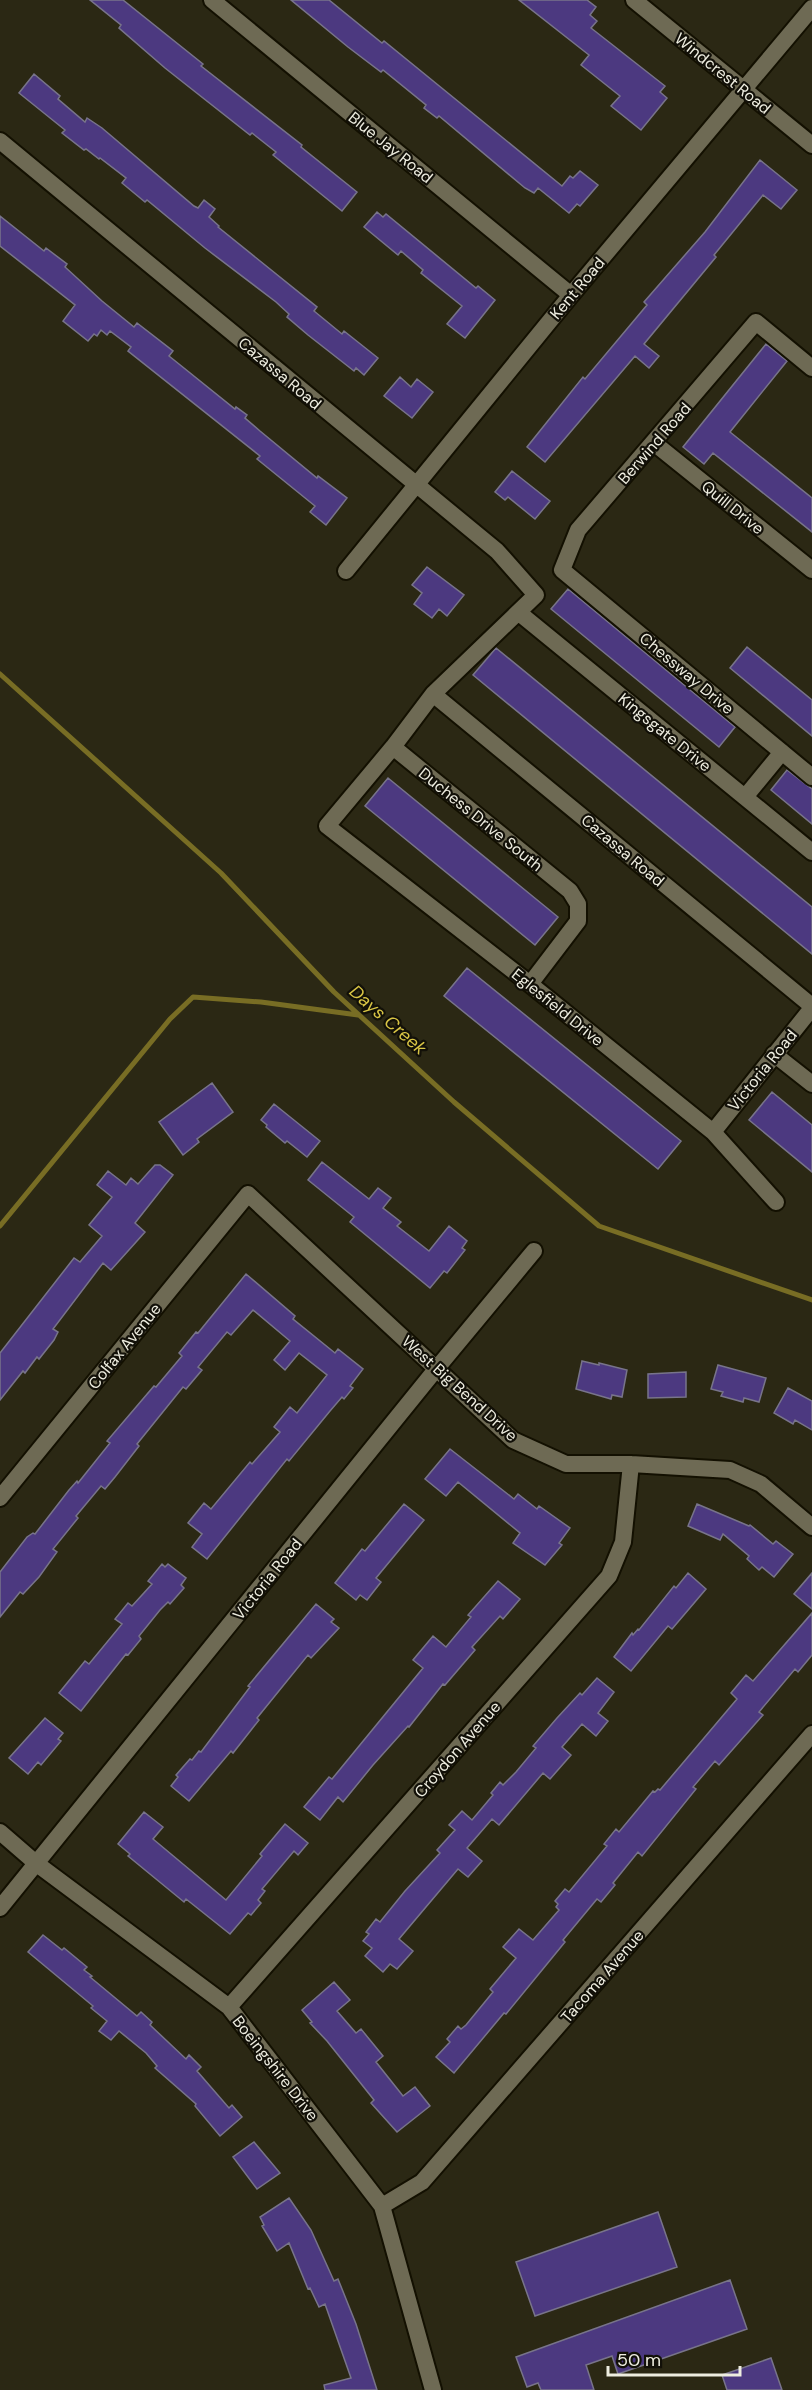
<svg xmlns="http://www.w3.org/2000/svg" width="812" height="2390" font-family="'DM Sans',sans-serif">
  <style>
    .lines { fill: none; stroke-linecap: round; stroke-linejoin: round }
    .stream { stroke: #786d24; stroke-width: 5 }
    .building { fill: #4c3980; stroke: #78748a; stroke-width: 1.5 }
    .minor-casing { stroke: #131001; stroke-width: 20 }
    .minor { stroke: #6e6a54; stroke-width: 16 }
    .labels { text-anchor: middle; stroke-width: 4.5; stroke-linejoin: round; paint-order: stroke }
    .street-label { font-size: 16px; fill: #eeede0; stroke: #121008 }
    .water-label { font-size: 18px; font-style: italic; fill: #d9c545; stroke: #121008 }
  </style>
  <rect width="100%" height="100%" fill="#2b2814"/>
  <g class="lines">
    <path class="stream" d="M0,674L221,873L334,992L454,1102L599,1226L812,1300
      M0,1226L170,1019L193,997L261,1002L358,1015"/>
  </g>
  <path class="building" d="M90,0H123L203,64L201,66L302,145L301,147L357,192L342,211L273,155L276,152L252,133L250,135L165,68L119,28L121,25Z
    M291,0H329L382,43L384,41L562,186L570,176L573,178L580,171L598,185L580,206L577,204L569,213L538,188L534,193L525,188L439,116L437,118L424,108L426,105L383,70L381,72L348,47Z
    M519,0H587L596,7L590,15L597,21L591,28L665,86L660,92L667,98L641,130L611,106L620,96L581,65L589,55Z
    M34,74L60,96L58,99L85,122L87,118L102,128L194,206L198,208L204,200L215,209L209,217L219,226L218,227L317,307L314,311L342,334L344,331L378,358L364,375L356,368L354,371L308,335L287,317L289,314L276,302L205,248L147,200L145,202L122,183L126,178L100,158L99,159L86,149L84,150L62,133L65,130L19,93Z
    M760,160L797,190L781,209L763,195L714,255L716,257L644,344L659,356L649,368L635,356L545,462L527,447L583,377L585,379L647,305L644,302L705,232Z
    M377,212L383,217L386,214L476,288L478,286L495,300L465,338L447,324L462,306L421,273L423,270L401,251L398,255L364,227Z
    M0,216L44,251L46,248L67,264L65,267L102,301L134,327L137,323L173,351L169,356L235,409L236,407L247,415L245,418L260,431L317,478L318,476L347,498L326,525L310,512L315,506L257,459L260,456L128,351L131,347L110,331L107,335L101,330L97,336L94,334L88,341L63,321L75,305L0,246Z
    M766,344L787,361L730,432L812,498V532L713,453L704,464L683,447Z
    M400,377L411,387L417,379L433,392L412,418L384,396Z
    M512,471L550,501L535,519L508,497L505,500L495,492Z
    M427,567L464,595L447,616L439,609L432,618L414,604L422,593L412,585Z
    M568,589L735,727L719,747L551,609Z
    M747,647L812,700V736L730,668Z
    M496,648L812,907V954L473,675Z
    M787,770L812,789V824L771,790Z
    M388,778L558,917L535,945L365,806Z
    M467,968L681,1141L658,1169L444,996Z
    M212,1083L233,1112L197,1139L199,1142L183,1155L159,1122Z
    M772,1092L812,1125V1172L749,1120Z
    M274,1104L320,1141L307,1157L287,1141L285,1143L266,1127L267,1125L261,1120Z
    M322,1162L369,1199L378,1188L391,1198L383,1208L401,1222L397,1226L429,1251L449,1226L467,1241L462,1248L465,1250L447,1273L444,1271L430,1288L350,1222L354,1217L308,1180Z
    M155,1165H160L173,1175L135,1223L145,1232L111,1270L103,1263L53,1329L58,1332L54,1340L39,1359L37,1357L25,1373L23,1371L0,1400V1353L74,1258L80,1262L102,1236L89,1225L112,1197L97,1185L108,1171L126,1185L131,1178L138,1184Z
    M246,1274L295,1316L293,1319L335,1353L338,1349L363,1369L350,1386L353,1388L344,1399L342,1397L330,1411L289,1461L287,1459L207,1559L192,1547L202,1534L188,1523L204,1503L211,1509L250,1462L252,1464L280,1432L274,1427L290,1407L297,1413L327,1375L299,1353L285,1370L274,1360L290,1341L253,1310L231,1335L227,1332L198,1367L202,1370L186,1389L183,1387L137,1444L139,1446L115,1477L105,1489L101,1486L76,1516L78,1518L53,1549L57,1552L39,1577L23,1594L20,1592L0,1617V1572L27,1537L33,1533L35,1534L69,1490L77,1481L78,1483L110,1443L107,1441L154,1386L156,1387L182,1356L179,1353L196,1332L198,1333Z
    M582,1361L599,1365V1363L627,1370L622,1397L612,1395L611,1399L576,1389Z
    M718,1365L766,1378L759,1402L744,1398L743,1402L721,1396L723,1392L711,1389Z
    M686,1372V1397L648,1398V1374Z
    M788,1388L812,1401V1430L795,1420L793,1424L774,1413Z
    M450,1449L514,1499L518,1494L537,1509L539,1506L570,1528L559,1543L562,1545L545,1565L513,1543L520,1533L458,1482L446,1496L425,1479Z
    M404,1504L424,1520L376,1578L381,1582L367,1600L360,1595L356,1600L335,1583L362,1549L365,1551Z
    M697,1504L749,1526L750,1525L773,1544L776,1541L793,1554L774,1577L762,1567L759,1570L747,1559L749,1556L723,1534L720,1540L688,1526Z
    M162,1564L165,1567L168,1564L186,1578L181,1585L184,1588L170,1604L168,1602L160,1610L139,1636L141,1639L128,1655L126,1654L81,1711L59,1693L85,1661L89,1664L122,1624L115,1619L128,1603L132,1606L152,1584L148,1581Z
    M688,1573L706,1589L672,1629L668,1626L631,1671L614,1657L632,1633L633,1635L638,1629L639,1630L674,1586L676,1588Z
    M812,1573V1609L794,1594Z
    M498,1581L520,1599L503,1619L500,1616L472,1647L475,1650L445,1685L443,1684L409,1727L408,1726L373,1765L343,1802L338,1797L320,1820L304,1807L329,1777L332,1779L423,1668L413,1660L433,1636L446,1647L471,1617L468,1615Z
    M316,1604L334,1619L331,1622L339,1628L311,1658L308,1655L257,1718L259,1720L233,1753L231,1751L189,1801L171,1786L178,1777L176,1775L190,1759L192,1760L199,1751L201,1752L250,1687L248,1686Z
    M812,1613V1655L798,1672L795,1669L759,1712L763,1715L719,1765L715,1761L693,1787L696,1789L642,1856L638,1852L613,1883L615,1885L601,1902L597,1899L563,1940L565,1942L506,2014L504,2013L454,2073L436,2057L450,2042L447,2039L458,2026L461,2029L466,2025L493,1992L490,1989L516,1958L503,1947L519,1929L533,1940L559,1910L556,1907L558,1904L555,1901L565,1889L569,1892L607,1846L604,1844L616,1829L619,1832L653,1791L655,1792L658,1789L660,1790L737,1699L731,1693L746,1675L753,1681Z
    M597,1678L614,1692L598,1713L608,1721L596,1736L582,1724L562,1747L571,1755L550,1779L543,1773L499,1825L492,1819L467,1848L482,1861L468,1877L458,1869L399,1939L413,1951L397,1969L390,1964L383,1972L365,1956L372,1948L363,1941L369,1934L366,1932L376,1919L380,1922L405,1891L440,1853L437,1850L455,1830L449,1825L462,1811L472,1820L493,1795L491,1793L500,1782L503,1785L516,1772L536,1748L533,1746L557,1718L580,1693L582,1695Z
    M45,1718L63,1733L58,1739L61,1741L41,1765L38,1762L28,1774L9,1758Z
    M144,1812L163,1827L153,1839L226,1900L262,1856L260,1854L285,1824L308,1843L298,1855L294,1851L262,1889L265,1891L258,1900L261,1903L251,1915L248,1913L230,1934L186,1899L184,1902L128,1856L130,1854L118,1844Z
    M43,1935L62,1950L64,1948L87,1967L84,1970L92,1976L90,1977L137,2016L141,2012L152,2022L150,2025L186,2059L189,2055L201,2067L197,2071L229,2108L232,2105L242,2117L220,2136L195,2106L196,2104L155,2068L157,2066L146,2053L119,2031L111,2040L99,2031L107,2021L91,2008L93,2006L28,1952Z
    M334,1982L350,2000L337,2011L356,2033L361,2029L383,2056L376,2062L403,2096L415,2087L430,2106L397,2132L371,2103L374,2100L327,2041L310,2023L312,2022L302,2010Z
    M254,2142L280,2173L257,2189L233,2157Z
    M289,2198L311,2230L334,2281L338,2279L356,2324L377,2390H325L324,2385L351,2378L325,2304L319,2307L310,2288L308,2289L289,2243L277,2251L262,2226L264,2225L260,2217Z
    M658,2212L677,2267L535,2316L516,2262Z
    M730,2280L747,2329L618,2374L612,2356L586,2365L594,2390H541L538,2383L527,2387L516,2357Z
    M771,2358L782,2390H727L722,2375Z"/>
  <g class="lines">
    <defs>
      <path id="minor" d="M212,0L571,295
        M634,0L812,145
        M0,141L497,551L536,595L433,694L393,747L327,826L530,984L713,1132L776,1202
        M812,368L756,322L578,530L562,570L812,777
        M654,443L812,570
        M346,571L571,295L812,8
        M518,612L812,852
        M433,694L812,1006
        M393,747L570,891L578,904V921L530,984
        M745,797L782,752
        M774,1054L812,1084
        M713,1132L812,1008
        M0,1498L248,1194L513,1440L566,1464H631L730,1470L761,1484L812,1527
        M0,1832L37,1864L229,2007L382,2206L433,2390
        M0,1908L437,1368L534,1251
        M229,2007L609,1576L623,1542L631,1464
        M382,2206L422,2182L812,1734"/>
    </defs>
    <use href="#minor" class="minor-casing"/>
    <use href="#minor" class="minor"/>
  </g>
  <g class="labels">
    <g class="street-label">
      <text transform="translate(723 73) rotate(39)" y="6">Windcrest Road</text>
      <text transform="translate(391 147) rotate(39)" y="6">Blue Jay Road</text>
      <text transform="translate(577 288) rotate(-50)" y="6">Kent Road</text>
      <text transform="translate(280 373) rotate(40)" y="6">Cazassa Road</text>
      <text transform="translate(654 443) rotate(-49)" y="6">Berwind Road</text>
      <text transform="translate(733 507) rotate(39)" y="6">Quill Drive</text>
      <text transform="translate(687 673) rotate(40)" y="6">Chessway Drive</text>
      <text transform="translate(665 732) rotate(39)" y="6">Kingsgate Drive</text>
      <text transform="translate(481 819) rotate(39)" y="6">Duchess Drive South</text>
      <text transform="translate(623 850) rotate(40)" y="6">Cazassa Road</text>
      <text transform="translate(558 1007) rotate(39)" y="6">Eglesfield Drive</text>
      <text transform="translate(762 1070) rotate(-51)" y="6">Victoria Road</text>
      <text transform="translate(124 1346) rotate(-51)" y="6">Colfax Avenue</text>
      <text transform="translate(460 1388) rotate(42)" y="6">West Big Bend Drive</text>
      <text transform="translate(267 1579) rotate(-51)" y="6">Victoria Road</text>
      <text transform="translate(457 1749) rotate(-49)" y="6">Croydon Avenue</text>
      <text transform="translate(602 1976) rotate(-49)" y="6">Tacoma Avenue</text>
      <text transform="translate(276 2068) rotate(52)" y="6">Boeingshire Drive</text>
    </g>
    <g class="water-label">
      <text transform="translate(388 1020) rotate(41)" y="6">Days Creek</text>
    </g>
  </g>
  <path d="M608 2366v9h132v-9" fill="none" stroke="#eeede0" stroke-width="3"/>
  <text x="617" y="2366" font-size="18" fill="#eeede0" stroke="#121008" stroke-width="4.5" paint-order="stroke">50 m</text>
</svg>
